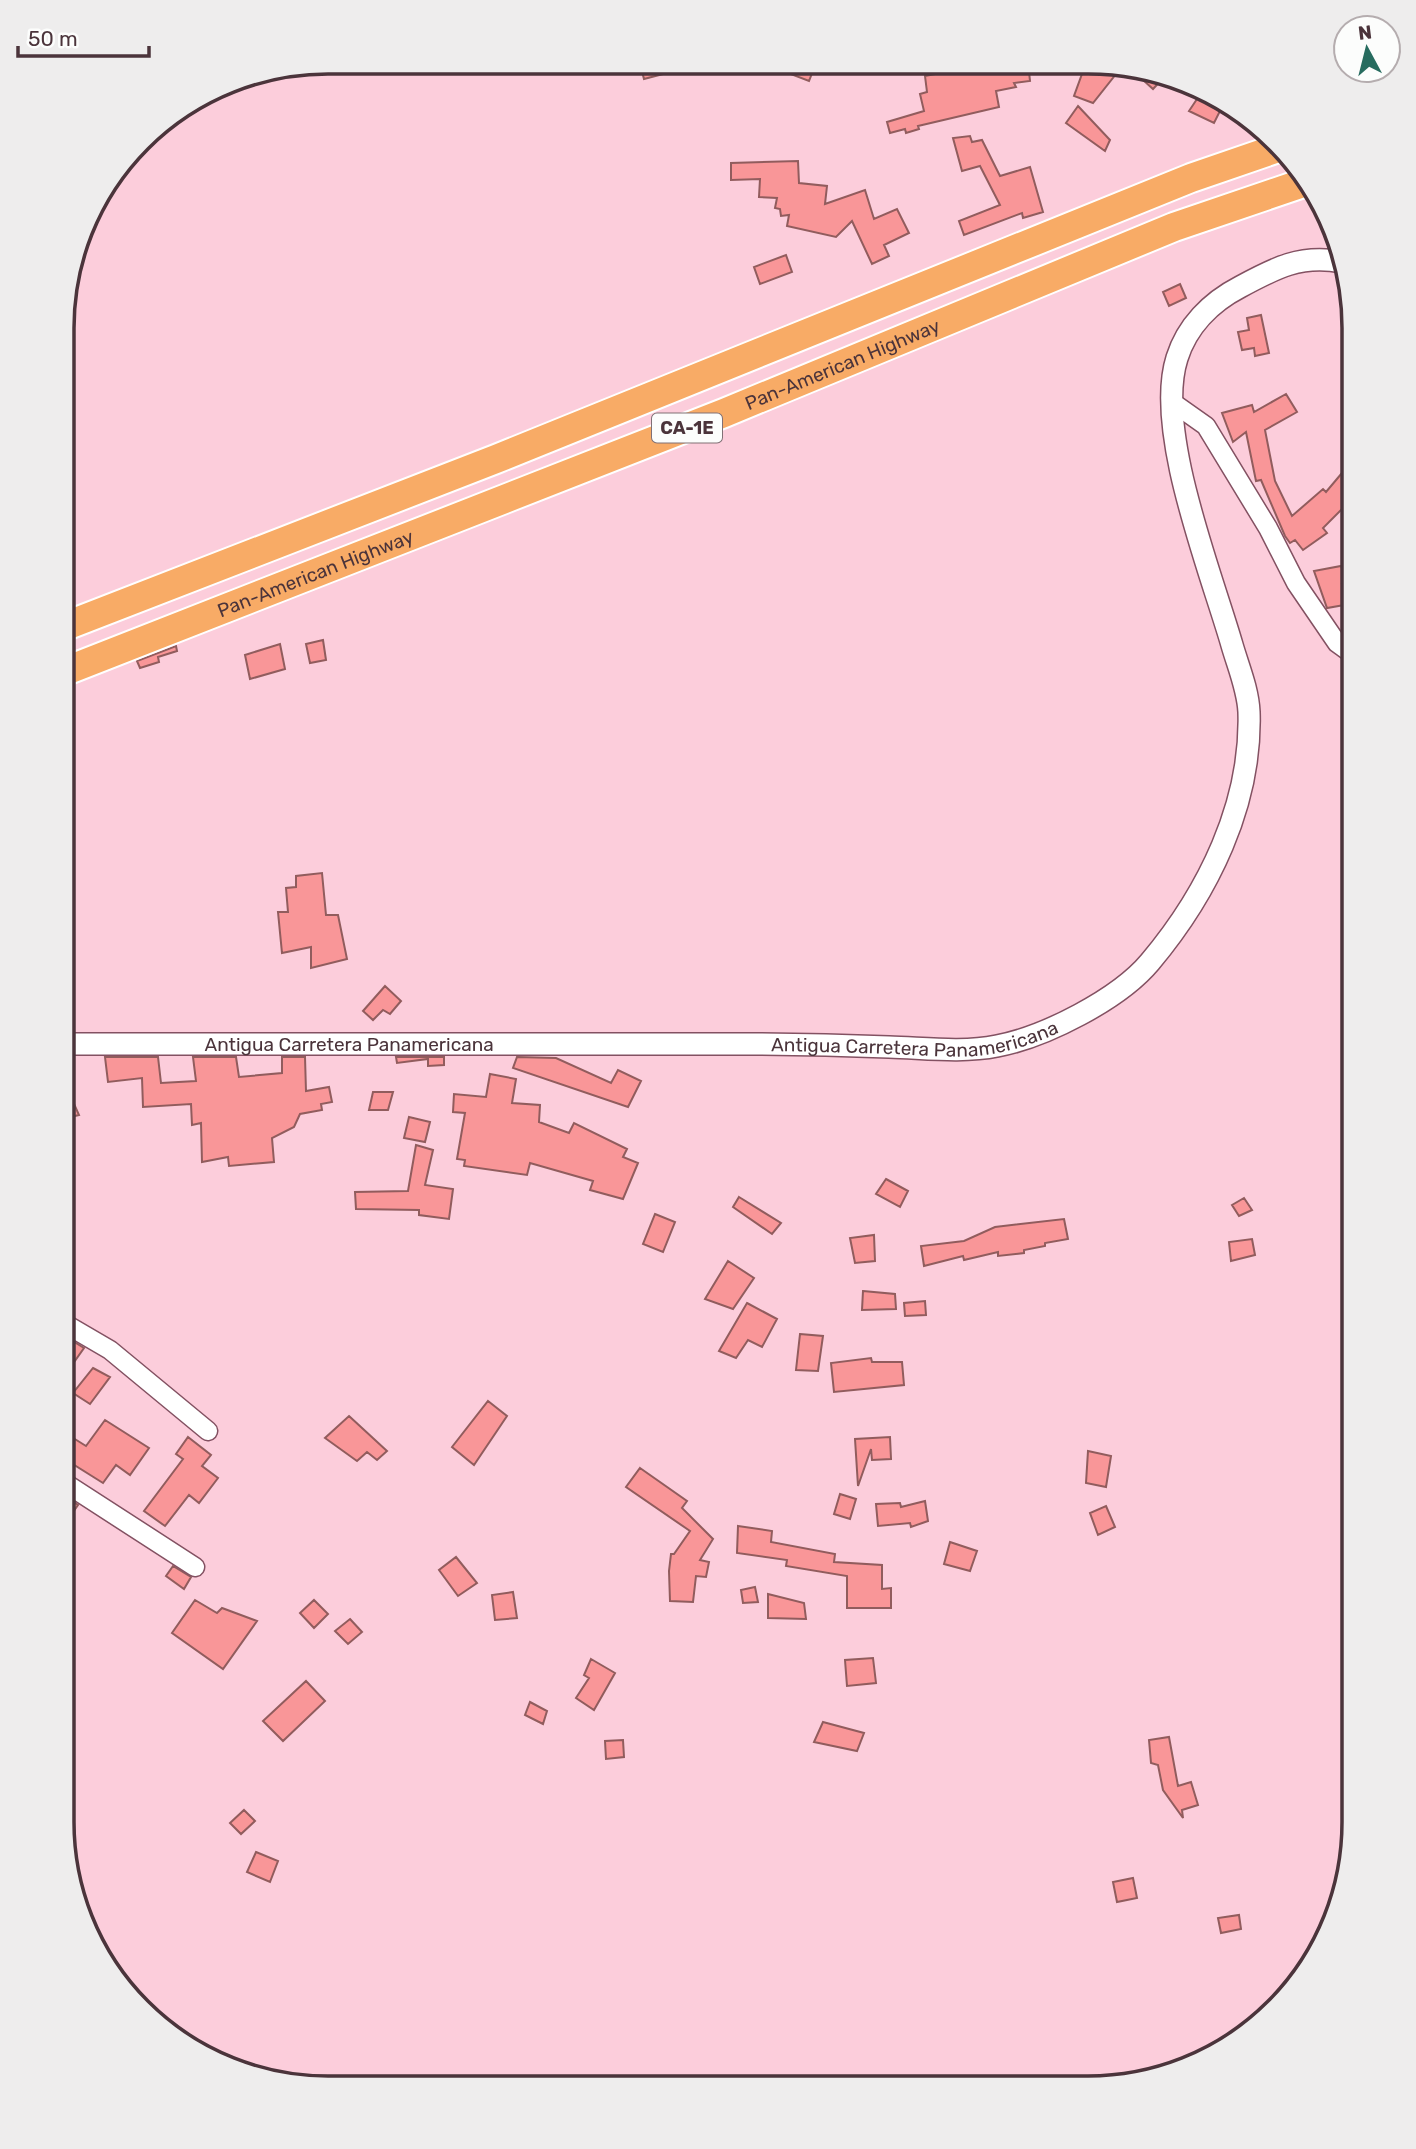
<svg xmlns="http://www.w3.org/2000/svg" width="1416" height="2149" font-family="Rubik,sans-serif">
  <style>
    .building { fill: #f99698; stroke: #915c5d; stroke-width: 2 }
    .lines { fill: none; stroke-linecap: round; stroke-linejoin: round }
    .minor-casing { stroke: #835162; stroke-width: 21 }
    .tertiary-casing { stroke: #835162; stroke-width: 24 }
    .trunk-casing { stroke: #fff; stroke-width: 32 }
    .minor { stroke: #fff; stroke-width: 18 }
    .tertiary { stroke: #fff; stroke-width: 21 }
    .trunk { stroke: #f8ab66; stroke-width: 28 }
    .labels { text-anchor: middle; stroke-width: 6; stroke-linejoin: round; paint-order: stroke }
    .shield { fill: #fcfdfc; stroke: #807075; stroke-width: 2 }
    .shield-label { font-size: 18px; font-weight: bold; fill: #4b343b }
    .street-label { font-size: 19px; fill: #4b343b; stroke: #fcfdfc }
    .rim { fill: none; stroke: #4b343b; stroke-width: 3.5 }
  </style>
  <rect width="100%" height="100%" fill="#fccddb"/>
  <path class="building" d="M649,62H689L690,67L644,79L640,64Z
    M792,63H816L809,81L788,73Z
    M991,63H1028L1030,81L1014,83L1016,87L996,91L999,107L918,126L919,129L906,133L905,129L890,133L887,122L924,111L920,94L927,92L925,76Z
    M1086,63L1124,64L1093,103L1074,96Z
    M1151,71L1166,75L1153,89L1143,80Z
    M1201,93L1223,105L1214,123L1189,111Z
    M1078,106L1110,140L1105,151L1066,123Z
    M970,136L972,142L982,140L1000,176L1030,167L1043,212L1023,218L1022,213L964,235L959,221L1000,205L980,166L962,171L953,138Z
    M798,161L799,183L827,186L825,204L865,190L874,219L897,209L909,233L884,245L889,256L872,264L852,221L836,237L787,226L789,215L781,216L780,209L775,208L777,198L759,197L760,179L731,180V163Z
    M786,255L792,272L760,284L754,267Z
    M1180,284L1186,298L1169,306L1163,292Z
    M1261,315L1269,353L1255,356L1254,348L1242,350L1238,332L1249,330L1247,318Z
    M1286,394L1297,412L1265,430L1275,481L1292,516L1323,489L1326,492L1347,467L1355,474V496L1323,528L1327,533L1303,550L1295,540L1290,543L1285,536L1261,480L1256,481L1246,432L1233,442L1222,413L1252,405L1254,412Z
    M1341,566L1347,582L1342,584L1350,604L1327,608L1314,571Z
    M323,640L326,660L310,663L306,644Z
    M280,644L285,669L250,679L245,655Z
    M176,646L177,651L158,657L159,662L140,668L137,661Z
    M322,873L326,915H338L347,959L311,968V947L282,953L278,912H288L286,888L296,887V876Z
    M385,986L401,1001L390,1014L383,1010L373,1020L363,1011Z
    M105,1057H158L161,1083L196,1081L193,1057H236L239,1077L282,1073V1057H305L306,1091L329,1087L332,1102L321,1104L322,1110L300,1114L294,1127L272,1138L274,1162L229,1166L228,1157L202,1162L201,1123L192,1125L191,1104L143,1107L142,1078L108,1082Z
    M396,1057H444V1065L428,1066V1059L397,1063Z
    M517,1057L556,1058L611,1083L618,1070L641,1081L628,1107L513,1068Z
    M490,1074L516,1079L512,1103L540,1105L539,1122L569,1133L574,1123L627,1149L623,1157L638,1163L623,1199L590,1190L593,1181L530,1163L527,1175L464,1166L465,1160L457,1159L465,1113L453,1112L454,1094L486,1097Z
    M62,1077L79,1115L62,1119Z
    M373,1092H393L388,1110H369Z
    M409,1117L430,1122L425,1142L404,1138Z
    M416,1145L433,1150L425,1185L453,1189L449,1219L419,1215V1210L356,1209L355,1192L408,1191Z
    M886,1179L908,1191L900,1207L876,1194Z
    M739,1197L781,1223L772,1234L733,1207Z
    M1244,1198L1252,1210L1239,1216L1232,1205Z
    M655,1214L675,1222L663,1252L643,1244Z
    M1064,1219L1068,1239L1045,1243V1246L1024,1250V1253L998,1256V1252L964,1260L963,1256L924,1266L921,1246L964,1241L995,1227Z
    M874,1235L875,1261L855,1263L850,1238Z
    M1252,1239L1255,1255L1231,1261L1229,1242Z
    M728,1261L754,1278L733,1309L705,1299Z
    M863,1291L895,1294L896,1309L862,1310Z
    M925,1301L926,1315L905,1316L904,1303Z
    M747,1303L777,1319L762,1347L748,1340L736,1358L719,1351Z
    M800,1334L823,1336L818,1371L796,1370Z
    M71,1340L84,1348L72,1365L62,1357V1351Z
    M871,1358L872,1362H902L904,1385L834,1392L831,1363Z
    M93,1368L110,1377L90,1404L73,1393Z
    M488,1401L507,1416L474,1465L452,1447Z
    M349,1416L387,1451L377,1460L367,1452L357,1461L325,1438Z
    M105,1420L149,1448L130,1475L116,1465L103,1483L71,1463L62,1470V1446L70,1436L86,1446Z
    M188,1437L211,1455L202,1466L218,1478L199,1503L189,1495L165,1526L144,1511L183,1459L176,1454Z
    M890,1437L891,1459L872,1460L871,1449L858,1486L855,1439Z
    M1088,1451L1111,1456L1106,1487L1086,1483Z
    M640,1468L687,1501L682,1508L713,1539L700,1560L709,1562L706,1577L696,1576L693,1602L670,1601L669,1571L671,1554H674L690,1531L626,1487Z
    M62,1494L78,1505L71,1515L62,1508Z
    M840,1494L856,1499L850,1519L834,1514Z
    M925,1501L928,1521L911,1527L910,1523L878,1526L876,1504L900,1503L901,1507Z
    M1106,1506L1115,1527L1098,1535L1090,1513Z
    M738,1526L772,1531L771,1542L835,1554L834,1562L882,1565V1589L891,1588V1608H847V1576L786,1566L787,1560L737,1553Z
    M950,1542L977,1551L970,1571L944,1564Z
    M456,1557L477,1583L458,1596L439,1570Z
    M173,1566L191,1577L184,1589L166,1576Z
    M755,1587L758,1602L743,1603L741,1590Z
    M513,1592L517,1618L495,1620L492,1595Z
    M768,1594L804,1603L806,1619L768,1618Z
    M195,1600L217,1613L222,1608L257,1621L223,1669L172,1633Z
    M314,1600L328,1614L314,1628L300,1613Z
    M350,1619L362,1632L348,1644L335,1631Z
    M873,1658L876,1683L847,1686L845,1660Z
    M591,1659L615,1673L594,1710L576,1698L589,1678L584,1675Z
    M306,1681L325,1701L283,1741L263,1721Z
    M530,1702L547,1711L543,1724L525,1715Z
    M823,1722L864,1733L857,1751L814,1742Z
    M1169,1737L1178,1786L1191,1782L1198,1805L1182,1810L1183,1818L1163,1790L1158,1765L1151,1763L1149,1740Z
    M623,1740L624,1757L606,1759L605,1741Z
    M244,1810L255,1821L241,1834L230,1823Z
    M256,1852L278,1861L270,1882L247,1872Z
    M1133,1878L1137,1898L1117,1902L1113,1882Z
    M1239,1915L1241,1929L1221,1933L1218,1918Z"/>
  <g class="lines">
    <defs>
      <path id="minor" d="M1172,402L1206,426L1268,528L1296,583L1337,643L1355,656
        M62,1322L110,1350L208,1431
        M62,1481L195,1567"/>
      <g id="tertiary">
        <path id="s1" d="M62,1044C286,1044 509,1044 732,1044C784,1044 837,1045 889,1047C925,1048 962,1053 997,1046C1045,1037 1119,999 1150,962C1208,893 1252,804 1249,712C1248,689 1238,666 1232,645C1211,572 1154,430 1177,358C1187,326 1211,302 1240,287C1275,268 1301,254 1342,262"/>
      </g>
      <g id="trunk">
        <path d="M63,627L496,459L1191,178L1281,147"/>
        <path id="s2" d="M63,672L724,413L1174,227L1309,181"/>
      </g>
    </defs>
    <use href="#minor" class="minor-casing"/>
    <use href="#tertiary" class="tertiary-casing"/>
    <use href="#trunk" class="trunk-casing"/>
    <use href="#minor" class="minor"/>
    <use href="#tertiary" class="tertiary"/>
    <use href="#trunk" class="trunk"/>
  </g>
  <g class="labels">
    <rect class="shield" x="652" y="413.5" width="70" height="29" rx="5"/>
    <g class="shield-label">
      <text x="687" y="434">CA-1E</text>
    </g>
    <g class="street-label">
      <text dy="7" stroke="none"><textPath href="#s2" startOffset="838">Pan-American Highway</textPath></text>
      <text dy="7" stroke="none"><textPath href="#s2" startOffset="271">Pan-American Highway</textPath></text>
      <text dy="7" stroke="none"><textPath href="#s1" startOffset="854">Antigua Carretera Panamericana</textPath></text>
      <text dy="7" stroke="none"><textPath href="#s1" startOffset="287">Antigua Carretera Panamericana</textPath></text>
    </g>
  </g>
  <path d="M0 0H1416V2149H0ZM328 74H1088A254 254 0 0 1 1342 328V1822A254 254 0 0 1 1088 2076H328A254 254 0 0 1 74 1822V328A254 254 0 0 1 328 74Z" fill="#eeeded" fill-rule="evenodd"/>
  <path class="rim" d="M328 74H1088A254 254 0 0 1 1342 328V1822A254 254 0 0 1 1088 2076H328A254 254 0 0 1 74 1822V328A254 254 0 0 1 328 74Z"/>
  <g transform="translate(1367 49) rotate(353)"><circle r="33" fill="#fcfdfc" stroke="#b5adaf" stroke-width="2"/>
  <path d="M0-5L12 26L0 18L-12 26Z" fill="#276c5f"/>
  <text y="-10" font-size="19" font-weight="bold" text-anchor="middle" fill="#4b343b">N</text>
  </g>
  <path d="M18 46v10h131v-10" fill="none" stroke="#4b343b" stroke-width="3.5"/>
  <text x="28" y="46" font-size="21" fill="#4b343b" stroke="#fcfdfc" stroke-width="5" paint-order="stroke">50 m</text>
</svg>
